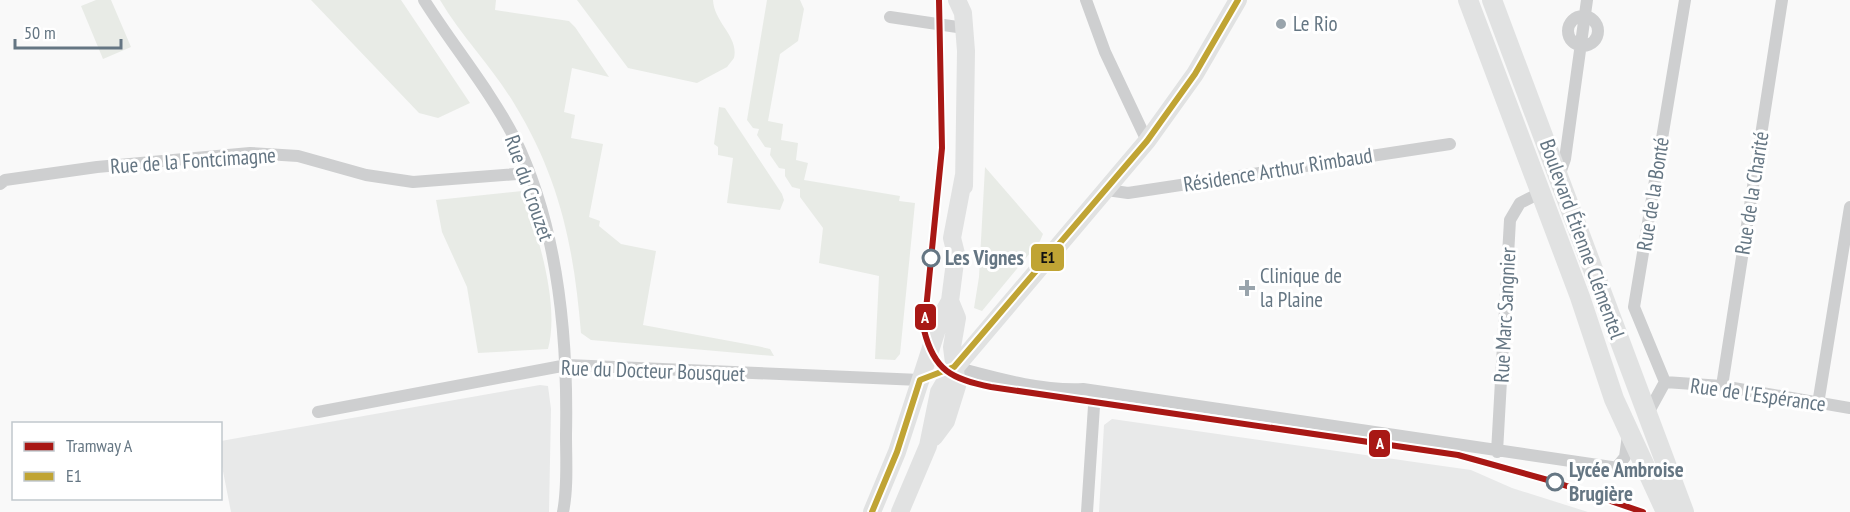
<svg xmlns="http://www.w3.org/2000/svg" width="1850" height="512" font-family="'PT Sans Narrow',sans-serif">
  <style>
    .built { fill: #e8e9e9 }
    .green { fill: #e8ebe6 }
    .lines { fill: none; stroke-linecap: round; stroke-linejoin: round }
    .street { stroke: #cecfd0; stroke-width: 12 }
    .secondary { stroke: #e1e2e2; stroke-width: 18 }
    .primary { stroke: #e1e2e2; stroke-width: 20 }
    .bus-1-casing { stroke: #fff; stroke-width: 10 }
    .bus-1 { stroke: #c0a434; stroke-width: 6 }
    .tram-1-casing { stroke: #fff; stroke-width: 10 }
    .tram-1 { stroke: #a81815; stroke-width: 6 }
    .poi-dot { fill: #99a4ac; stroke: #fff; stroke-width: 2 }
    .stop-dot { fill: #fff; stroke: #657683; stroke-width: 3 }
    .labels { text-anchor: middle; stroke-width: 6; stroke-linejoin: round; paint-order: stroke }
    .poi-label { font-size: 21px; fill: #657683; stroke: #fff; text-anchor: start }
    .street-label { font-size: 21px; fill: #657683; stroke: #fff }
    .stop-label { font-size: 21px; font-weight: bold; fill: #657683; stroke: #fff; text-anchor: start }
    .line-badge { stroke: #fff; stroke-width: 2 }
    .badge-label { font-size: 16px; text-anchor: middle; font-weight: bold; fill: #fff }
    .pale-badge-label { font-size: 16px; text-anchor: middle; font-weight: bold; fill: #111 }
  </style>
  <rect width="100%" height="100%" fill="#f9f9f9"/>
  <path class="built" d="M540,385L548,386L551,409L549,512H231L221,461V441Z
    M1112,419L1471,470L1512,488L1588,512H1099L1104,425Z"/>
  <path class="green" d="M96,0H111L131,47L103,59L81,6Z
    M311,0H401L470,103L438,118L419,113Z
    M440,0H496L495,10L569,21L575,27L609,77L572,68L564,112L575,115L571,138L603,144L589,217L600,221L599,226L621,244L656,251L643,325L757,346L770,349L774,356L591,340L581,333C574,248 560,179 515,105C493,68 462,37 440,0Z
    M577,0H713C714,23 739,36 734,58L727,67L697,83L628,68Z
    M767,0H800L804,9L798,41L780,54L768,121L783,124L781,140L798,143L796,160L808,163L804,180L900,196L899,201L915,203L900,354L895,360L875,359L879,276L819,263L823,228L800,197V189L792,187L785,176V169L779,168L770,155L771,148L765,147L757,135L759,129L753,128L747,120Z
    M719,107L725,108L782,194L784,200L780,210L727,203L733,158L718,155V147L714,144Z
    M985,167L1043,234L1040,241L982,311L974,308L979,277Z
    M522,191C538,234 560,305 548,349L478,353L467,287L442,232L436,200Z"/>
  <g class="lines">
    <path class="street" d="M424,0C453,46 489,89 514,137C558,226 568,337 566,435C566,460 568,487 563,512
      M1086,0L1105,52L1147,141
      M1568 31a15 15 0 1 1 30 0a15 15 0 1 1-30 0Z
      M890,17L964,28
      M1559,176L1565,159L1587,0
      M0,184L5,180L97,167L250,153L298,156L366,175L413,182L529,173
      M1107,190L1128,193L1450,144
      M954,367C996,378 1039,391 1083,389L1652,473
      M1665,382L1634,307L1685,0
      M1722,386L1782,0
      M1818,404L1850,207
      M318,412L567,365L920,380
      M1648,413L1665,382L1722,386L1850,408
      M1497,452L1510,220L1520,203L1540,193
      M1616,468L1625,457L1628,435
      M1087,512L1095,391"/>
    <path class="secondary" d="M957,0L963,13L966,51L964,186
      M934,437L946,421L957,386L952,347L957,318L950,301
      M872,512L897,452L941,317L950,301L956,254L952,238L964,175
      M900,512L928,446L939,392L949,375L1147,141L1195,74L1238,0"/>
    <path class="primary" d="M1468,0L1580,297L1614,399L1666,512
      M1492,0L1684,512"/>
    <defs>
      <path id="bus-1" d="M872,512L897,452L920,380L954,367L1147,141L1195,74L1238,0"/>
    </defs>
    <use href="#bus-1" class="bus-1-casing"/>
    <use href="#bus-1" class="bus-1"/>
    <defs>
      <path id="tram-1" d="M939,0L942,148L924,330C934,371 952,379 991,387L1458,455L1555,482L1643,512"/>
    </defs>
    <use href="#tram-1" class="tram-1-casing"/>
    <use href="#tram-1" class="tram-1"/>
  </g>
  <g class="poi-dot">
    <circle cx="1281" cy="24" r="6"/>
    <path d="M1244 279h6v6h6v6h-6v6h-6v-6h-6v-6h6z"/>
  </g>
  <g class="stop-dot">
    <circle cx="931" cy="258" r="8"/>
    <circle cx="1555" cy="482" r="8"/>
  </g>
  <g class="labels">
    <g class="poi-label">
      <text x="1293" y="31">Le Rio</text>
      <text x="1260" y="283">Clinique de<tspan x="1260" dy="24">la Plaine</tspan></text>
    </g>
    <g class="street-label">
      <text transform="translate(193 161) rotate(-4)" y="7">Rue de la Fontcimagne</text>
      <text transform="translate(1278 170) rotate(-9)" y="7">Résidence Arthur Rimbaud</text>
      <text transform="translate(529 188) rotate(71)" y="7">Rue du Crouzet</text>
      <text transform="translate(1752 193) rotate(-81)" y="7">Rue de la Charité</text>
      <text transform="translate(1653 194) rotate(-81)" y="7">Rue de la Bonté</text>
      <text transform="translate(1582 239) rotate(70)" y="7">Boulevard Étienne Clémentel</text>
      <text transform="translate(1505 315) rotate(-87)" y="7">Rue Marc Sangnier</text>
      <text transform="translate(653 371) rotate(2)" y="7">Rue du Docteur Bousquet</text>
      <text transform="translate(1758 395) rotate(8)" y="7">Rue de l'Espérance</text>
    </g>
    <g class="stop-label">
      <text x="945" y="265">Les Vignes</text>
      <text x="1569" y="477">Lycée Ambroise<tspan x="1569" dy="24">Brugière</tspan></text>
    </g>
  </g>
  <g class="line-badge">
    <rect x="1030" y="243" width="35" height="29" rx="6" fill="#c0a434"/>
    <rect x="914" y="303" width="23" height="28" rx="6" fill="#a81815"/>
    <rect x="1368" y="429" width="23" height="29" rx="6" fill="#a81815"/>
  </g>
  <g class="badge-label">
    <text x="925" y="323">A</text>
    <text x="1380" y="449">A</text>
  </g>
  <g class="pale-badge-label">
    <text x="1048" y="263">E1</text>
  </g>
  <rect x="12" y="422" width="210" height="78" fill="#ffffff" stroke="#c1c8cd" stroke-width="1.5"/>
  <rect x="24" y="442" width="30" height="9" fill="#a81815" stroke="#c1c8cd" stroke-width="1.5"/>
  <text x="66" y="452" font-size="18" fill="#657683">Tramway A</text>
  <rect x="24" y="472" width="30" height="9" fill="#c0a434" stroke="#c1c8cd" stroke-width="1.5"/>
  <text x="66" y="482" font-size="18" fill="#657683">E1</text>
  <path d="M15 39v9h106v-9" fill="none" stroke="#657683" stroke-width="3"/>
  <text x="24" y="39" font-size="18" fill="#657683" stroke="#ffffff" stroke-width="4.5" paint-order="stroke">50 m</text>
</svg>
